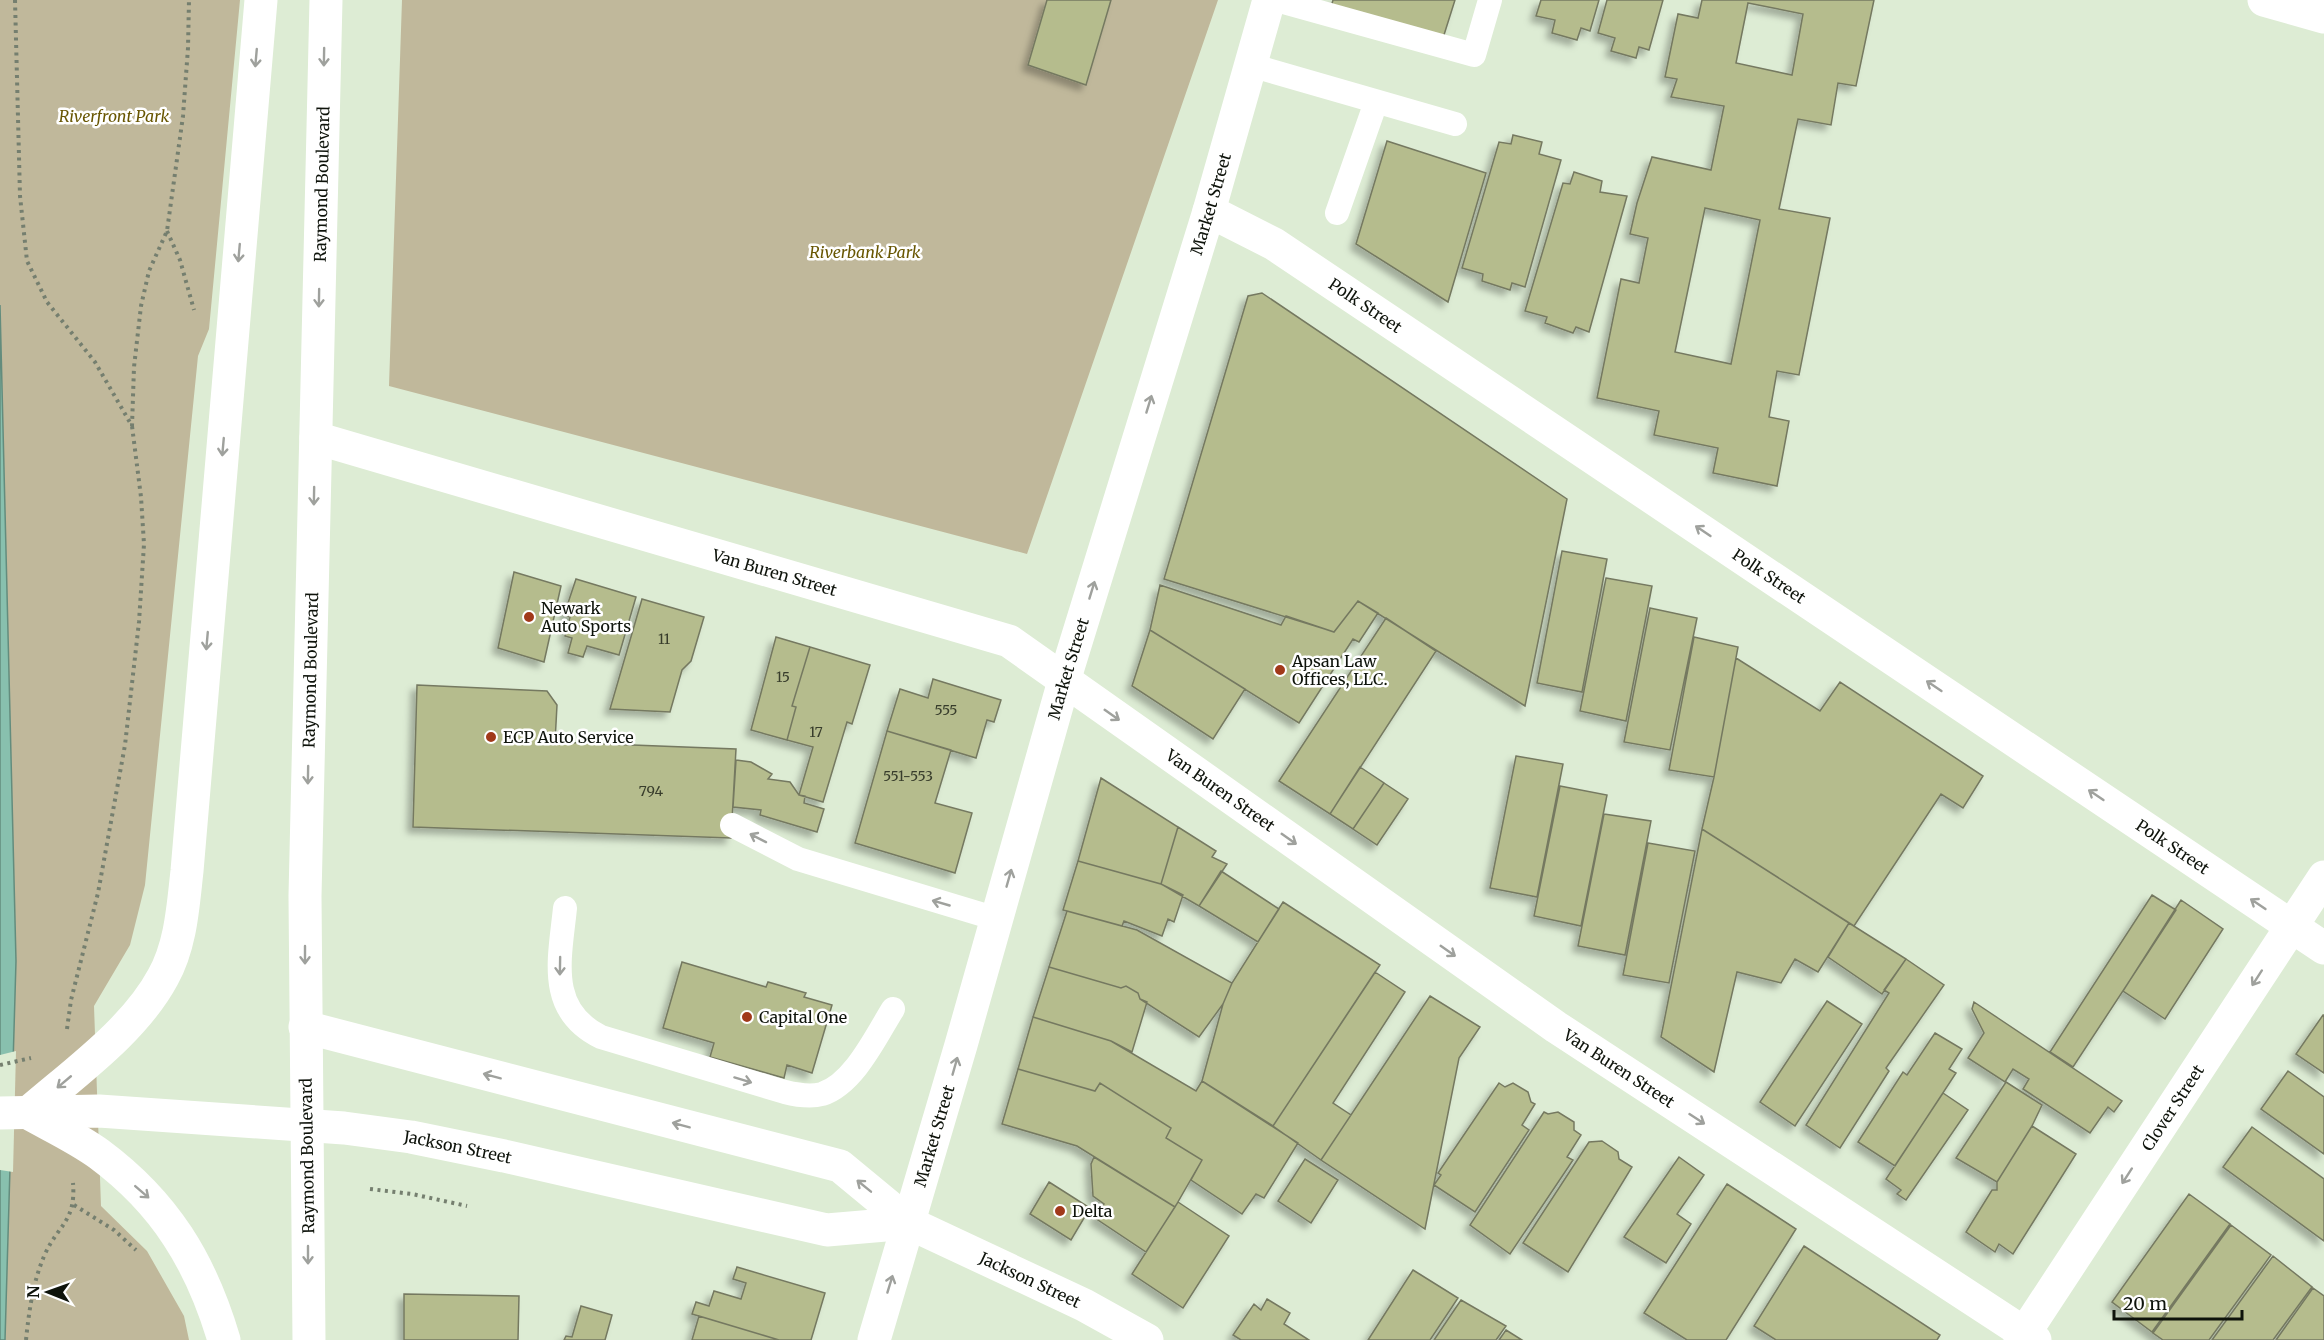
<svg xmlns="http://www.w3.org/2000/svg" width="2324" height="1340" font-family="Merriweather,serif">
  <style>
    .green { fill: #c0b89b }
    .water { fill: #88c0ae; stroke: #638c7d; stroke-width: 1.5 }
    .pier { fill: #ddecd4 }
    .building { fill: #b5bc8d; stroke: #757961; stroke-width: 1.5; fill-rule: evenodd; filter: url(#shadow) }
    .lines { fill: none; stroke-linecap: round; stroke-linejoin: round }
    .path { stroke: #757f6f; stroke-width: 4; stroke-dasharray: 3 4.5; stroke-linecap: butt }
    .lane { stroke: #fff; stroke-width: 24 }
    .street { stroke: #fff; stroke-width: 33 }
    .secondary { stroke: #fff; stroke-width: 33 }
    .primary { stroke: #fff; stroke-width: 33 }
    .oneway { stroke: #9fa19d }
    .poi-dot { fill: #a1391a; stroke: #fff; stroke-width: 2 }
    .labels { text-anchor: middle; stroke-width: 5; stroke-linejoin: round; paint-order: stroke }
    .number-label { font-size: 14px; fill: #383d2c }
    .park-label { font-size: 16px; font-style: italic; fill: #685602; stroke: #fff }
    .street-label { font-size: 16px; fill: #0e130b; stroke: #fff }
    .poi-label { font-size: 16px; fill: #0e130b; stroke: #fff; text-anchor: start }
  </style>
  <defs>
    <filter id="shadow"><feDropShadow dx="-5.5" dy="5.5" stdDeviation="3" flood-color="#0004"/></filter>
  </defs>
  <rect width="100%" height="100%" fill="#ddecd4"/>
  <path class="green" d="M0,0H240L209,329L198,356L145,885L130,945L94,1006L101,1206L147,1251L184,1316L189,1340H5L16,961L0,305Z
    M402,0H1218L1027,554L389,386Z"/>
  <path class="water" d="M0,305L16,961L5,1340H0Z"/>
  <path class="pier" d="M16,1051L13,1172L0,1170V1055Z"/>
  <path class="building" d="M1047,0H1111L1086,85L1028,65Z
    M1333,0H1455L1443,38L1331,7Z
    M1541,0H1599L1590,31L1581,28L1577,40L1552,33L1555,20L1536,16Z
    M1607,0H1663L1649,50L1639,47L1636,58L1611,51L1615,38L1598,33Z
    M1702,0H1874L1856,86L1838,83L1831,125L1798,119L1779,209L1830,218L1799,375L1777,371L1769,417L1789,421L1777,486L1713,473L1718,448L1654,435L1659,411L1597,398L1621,279L1639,283L1648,238L1630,234L1637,203L1652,157L1711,170L1724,106L1671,97L1677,79L1665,77L1678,14L1698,18ZM1748,3L1803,14L1792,75L1736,63ZM1705,208L1760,220L1731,364L1675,352Z
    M1513,135L1542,142L1539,154L1561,160L1525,287L1512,283L1510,290L1482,281L1483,274L1462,268L1499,142L1511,144Z
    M1387,141L1486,173L1448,302L1356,244Z
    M1574,172L1602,181L1600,192L1627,196L1589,332L1576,327L1573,333L1545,323L1547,317L1525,311L1563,183L1570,184Z
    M1262,293L1567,499L1525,706L1358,601L1334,632L1164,579L1248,296Z
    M1562,551L1607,559L1582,692L1537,683Z
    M514,572L561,586L544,662L498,648Z
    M1606,578L1652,586L1626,721L1580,711Z
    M576,579L636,597L619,655L587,646L583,657L568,653L572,638L565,636L570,617L564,615Z
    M1160,585L1281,625L1286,616L1334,632L1358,601L1378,613L1359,642L1353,639L1299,723L1150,630Z
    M642,599L704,617L691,661L682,670L670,712L610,709Z
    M1650,608L1697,618L1670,750L1624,742Z
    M1386,618L1436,651L1330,814L1279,781Z
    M1150,630L1245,689L1213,739L1132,686Z
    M776,637L810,647L792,706L796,707L787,740L751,730Z
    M1694,637L1738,647L1714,777L1669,770Z
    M810,647L870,665L852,724L847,722L823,802L799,795L813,747L787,740L796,707L792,706Z
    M1736,658L1820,711L1840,682L1983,776L1963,808L1941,794L1854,926L1702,829L1714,777Z
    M933,679L1001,700L994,722L987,720L976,758L887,731L900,689L928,698Z
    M417,685L547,691L557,705L555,742L736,749L731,838L413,827Z
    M887,731L951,750L935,803L972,813L955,873L855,843Z
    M1516,756L1563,764L1537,897L1490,888Z
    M736,760L751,762L772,774L768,779L790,782L799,795L805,796L804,803L824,809L817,832L760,815L761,810L733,807Z
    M1360,767L1384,783L1353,829L1330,814Z
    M1101,778L1178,827L1161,884L1078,861Z
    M1384,783L1408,799L1377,845L1353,829Z
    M1560,786L1607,795L1581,926L1534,916Z
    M1604,814L1651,821L1625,955L1578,946Z
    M1178,827L1216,851L1212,857L1227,864L1199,906L1161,884Z
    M1702,829L1849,923L1818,972L1795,959L1781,983L1737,972L1714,1072L1661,1037Z
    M1648,843L1695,851L1669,983L1623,975Z
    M1078,861L1161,884L1183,895L1174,922L1168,919L1162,936L1124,921L1122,926L1063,910Z
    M1221,871L1279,909L1258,942L1199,906Z
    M2152,895L2176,910L2073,1067L2050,1052Z
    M2181,900L2223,929L2165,1019L2123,991Z
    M1283,902L1380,965L1273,1126L1202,1081L1223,1004L1232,983Z
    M1067,911L1137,930L1232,983L1223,1004L1199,1037L1140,999L1138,993L1126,986L1121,988L1049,967Z
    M1849,923L1906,959L1882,994L1828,957Z
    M1906,959L1944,985L1886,1068L1889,1071L1840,1148L1806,1125L1889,993L1884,990Z
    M682,962L766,987L768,982L806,993L804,997L832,1005L812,1073L787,1065L784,1078L710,1057L714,1043L663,1028Z
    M1049,967L1121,988L1126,986L1138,993L1140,999L1147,1002L1132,1052L1111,1041L1033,1017Z
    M1375,972L1405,992L1333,1103L1351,1115L1321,1160L1273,1126Z
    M1430,996L1480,1027L1459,1058L1425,1229L1321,1160Z
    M1827,1001L1862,1024L1795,1126L1760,1102Z
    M1974,1002L2122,1101L2114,1112L2108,1107L2090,1133L2023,1089L2029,1079L2013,1069L2005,1082L1968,1058L1984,1033L1972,1009Z
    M2323,1015H2324V1073L2296,1054Z
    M1033,1017L1111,1041L1196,1091L1202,1081L1298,1143L1264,1198L1256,1194L1242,1214L1191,1180L1202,1160L1166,1138L1171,1128L1100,1083L1095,1091L1018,1069Z
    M1935,1033L1962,1049L1949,1069L1956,1073L1895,1166L1858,1142L1903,1072L1907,1075Z
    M1018,1069L1095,1091L1100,1083L1171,1128L1166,1138L1202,1160L1175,1207L1077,1146L1002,1124Z
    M2288,1071L2324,1097V1154L2261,1109Z
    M2006,1082L2042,1105L2032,1126L1997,1182L1956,1158Z
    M1499,1083L1505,1087L1513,1083L1528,1092L1531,1102L1535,1104L1522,1125L1529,1130L1475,1212L1434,1185L1441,1175L1438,1173Z
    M1943,1093L1968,1110L1906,1200L1897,1194L1901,1190L1886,1179Z
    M1544,1112L1548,1114L1558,1112L1574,1122V1130L1581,1135L1567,1157L1573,1160L1510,1254L1470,1225Z
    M2032,1126L2076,1154L2013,1254L1999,1244L1995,1252L1966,1232L1992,1190H1997V1182Z
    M2252,1127L2324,1179V1241L2223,1167Z
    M1602,1141L1618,1152L1619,1159L1632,1167L1568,1272L1523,1243L1589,1142Z
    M1094,1157L1175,1207L1146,1252L1095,1218L1104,1204L1093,1196L1091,1164Z
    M1679,1157L1704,1175L1677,1214L1691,1224L1666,1263L1624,1237Z
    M1305,1159L1338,1180L1311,1223L1278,1201Z
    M1049,1182L1090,1208L1071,1240L1030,1214Z
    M1727,1184L1796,1229L1726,1340H1687L1644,1313Z
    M2189,1194L2230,1224L2152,1332L2112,1302Z
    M1178,1202L1229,1236L1183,1308L1132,1274Z
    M2231,1225L2271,1255L2209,1340H2163L2153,1333Z
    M1804,1246L1940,1335L1937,1340H1776L1754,1326Z
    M2273,1256L2312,1287L2273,1340H2212Z
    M737,1267L825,1293L811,1340H779L692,1314L696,1302L709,1306L714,1291L741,1299L746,1283L733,1279Z
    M1413,1270L1458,1298L1430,1340H1368Z
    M2313,1288L2324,1296V1340H2276Z
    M404,1294L519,1296L518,1340H404Z
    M1267,1299L1290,1313L1284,1324L1309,1340H1241L1233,1335L1254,1304L1261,1310Z
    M1461,1300L1506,1326L1496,1340H1434Z
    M581,1306L612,1315L605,1340H564L566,1336L572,1337Z
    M699,1316L779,1340H692Z
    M1506,1330L1522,1340H1499Z"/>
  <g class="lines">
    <path class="path" d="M15,0L20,196L27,261L47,302L95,362L132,426L134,367L141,306L149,271L167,231L183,116L188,48L189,0
      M167,231L180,260L194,310
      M67,1029L71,1000L98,893L125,745L139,622L144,544L141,497L132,426
      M0,1065L31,1058
      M370,1189L412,1194L467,1206
      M74,1205L114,1230L136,1250
      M26,1340C29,1311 33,1281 45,1254C59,1224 76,1221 73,1183"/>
    <path class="lane" d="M1276,0L1474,55L1490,0
      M1250,65L1455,124
      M1337,213L1376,102
      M732,825L798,859L997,919
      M565,908C560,958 546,1010 601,1037L785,1092C797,1095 811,1097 822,1094C854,1084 876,1036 893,1009"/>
    <g class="street">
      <path d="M2264,0L2324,17"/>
      <path id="s1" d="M1209,211L1274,244L2324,948"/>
      <path id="s2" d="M2020,1340L2324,877"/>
    </g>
    <g class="secondary">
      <path id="s3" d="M316,438L1009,641L1556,1027L2035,1340"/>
      <path id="s4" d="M305,1027L840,1166L909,1223L1084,1305L1147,1340"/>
    </g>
    <g class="primary">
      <path id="s5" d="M0,1113L99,1111L344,1128L411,1137L504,1156L827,1230L909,1223"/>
      <path d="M28,1113C74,1073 134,1031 163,977C181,945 183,906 187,871L261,0"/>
      <path d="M28,1113C51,1126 77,1138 99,1154C165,1203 201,1262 224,1340"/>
      <path id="s6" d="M309,1340L305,896L326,0"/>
      <path id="s7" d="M874,1340L961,1045L1064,681L1209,211L1269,0"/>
    </g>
  </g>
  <defs><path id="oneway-shaft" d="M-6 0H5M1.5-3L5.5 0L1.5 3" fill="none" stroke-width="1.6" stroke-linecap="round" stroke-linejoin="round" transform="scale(1.5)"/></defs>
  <g class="oneway">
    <use href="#oneway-shaft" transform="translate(324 57) rotate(91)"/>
    <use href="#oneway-shaft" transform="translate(256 58) rotate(95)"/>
    <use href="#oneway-shaft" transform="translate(239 253) rotate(95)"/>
    <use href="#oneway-shaft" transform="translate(319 298) rotate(91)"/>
    <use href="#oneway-shaft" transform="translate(1149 404) rotate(-73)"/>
    <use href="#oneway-shaft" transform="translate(223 447) rotate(95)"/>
    <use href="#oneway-shaft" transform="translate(314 496) rotate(91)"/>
    <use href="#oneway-shaft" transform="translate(1703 531) rotate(-146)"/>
    <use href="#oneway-shaft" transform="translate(1092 590) rotate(-73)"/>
    <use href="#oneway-shaft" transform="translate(207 641) rotate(95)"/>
    <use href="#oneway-shaft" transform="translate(1934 686) rotate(-146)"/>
    <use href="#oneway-shaft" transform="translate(1112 715) rotate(35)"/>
    <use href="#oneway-shaft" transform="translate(308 775) rotate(91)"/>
    <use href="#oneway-shaft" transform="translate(2096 795) rotate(-146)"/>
    <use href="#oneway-shaft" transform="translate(758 838) rotate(-153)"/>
    <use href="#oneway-shaft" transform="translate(1289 839) rotate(35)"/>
    <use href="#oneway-shaft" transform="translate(1009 878) rotate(-74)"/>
    <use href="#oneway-shaft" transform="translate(941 903) rotate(-164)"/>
    <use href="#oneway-shaft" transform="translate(2258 904) rotate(-146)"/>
    <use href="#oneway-shaft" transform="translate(1448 951) rotate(35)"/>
    <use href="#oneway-shaft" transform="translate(305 955) rotate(90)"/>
    <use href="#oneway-shaft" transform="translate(560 966) rotate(91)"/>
    <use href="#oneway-shaft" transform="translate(2257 978) rotate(123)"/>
    <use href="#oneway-shaft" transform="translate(955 1066) rotate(-74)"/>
    <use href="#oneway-shaft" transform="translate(492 1076) rotate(-165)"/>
    <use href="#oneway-shaft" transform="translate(743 1080) rotate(17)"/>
    <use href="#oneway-shaft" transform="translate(64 1082) rotate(140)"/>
    <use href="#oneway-shaft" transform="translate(1697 1119) rotate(33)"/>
    <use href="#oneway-shaft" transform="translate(681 1125) rotate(-165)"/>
    <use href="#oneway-shaft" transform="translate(2127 1176) rotate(123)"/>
    <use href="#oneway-shaft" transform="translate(864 1186) rotate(-141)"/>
    <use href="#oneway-shaft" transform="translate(142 1192) rotate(41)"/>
    <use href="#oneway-shaft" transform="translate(308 1255) rotate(90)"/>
    <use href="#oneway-shaft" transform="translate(890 1284) rotate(-73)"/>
  </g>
  <g class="poi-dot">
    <circle cx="529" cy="617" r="6"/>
    <circle cx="1280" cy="670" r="6"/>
    <circle cx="491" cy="737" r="6"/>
    <circle cx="747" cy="1017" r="6"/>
    <circle cx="1060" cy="1211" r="6"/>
  </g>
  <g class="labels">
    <g class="number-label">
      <text x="664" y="644">11</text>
      <text x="783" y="682">15</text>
      <text x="946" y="715">555</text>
      <text x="816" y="737">17</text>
      <text x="908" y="781">551-553</text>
      <text x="651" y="796">794</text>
    </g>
    <g class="park-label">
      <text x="114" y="122">Riverfront Park</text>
      <text x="865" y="258">Riverbank Park</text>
    </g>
    <g class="street-label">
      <text dy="6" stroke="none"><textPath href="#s6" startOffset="1156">Raymond Boulevard</textPath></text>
      <text dy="6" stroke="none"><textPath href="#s7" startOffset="1185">Market Street</textPath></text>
      <text dy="6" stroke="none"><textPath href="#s1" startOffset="183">Polk Street</textPath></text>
      <text dy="6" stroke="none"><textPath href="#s3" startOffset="478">Van Buren Street</textPath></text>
      <text dy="6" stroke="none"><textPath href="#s1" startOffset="669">Polk Street</textPath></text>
      <text dy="6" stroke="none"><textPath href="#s7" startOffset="699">Market Street</textPath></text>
      <text dy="6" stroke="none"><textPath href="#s6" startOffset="670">Raymond Boulevard</textPath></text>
      <text dy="6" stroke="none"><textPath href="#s3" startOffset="981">Van Buren Street</textPath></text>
      <text dy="6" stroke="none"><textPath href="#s1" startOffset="1155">Polk Street</textPath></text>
      <text dy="6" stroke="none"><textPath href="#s3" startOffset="1467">Van Buren Street</textPath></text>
      <text dy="6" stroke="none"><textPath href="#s2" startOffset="278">Clover Street</textPath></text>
      <text dy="6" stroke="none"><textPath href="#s7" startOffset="213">Market Street</textPath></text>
      <text dy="6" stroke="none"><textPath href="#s5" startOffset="460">Jackson Street</textPath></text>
      <text transform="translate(307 1156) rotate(-91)" y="6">Raymond Boulevard</text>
      <text dy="6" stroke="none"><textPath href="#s4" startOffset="776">Jackson Street</textPath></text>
    </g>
    <g class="poi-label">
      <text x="541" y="614">Newark<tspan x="541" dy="18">Auto Sports</tspan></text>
      <text x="1292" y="667">Apsan Law<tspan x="1292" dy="18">Offices, LLC.</tspan></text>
      <text x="503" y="743">ECP Auto Service</text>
      <text x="759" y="1023">Capital One</text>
      <text x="1072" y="1217">Delta</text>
    </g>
  </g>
  <g transform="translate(48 1292) rotate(271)" stroke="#ffffff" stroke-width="4.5" paint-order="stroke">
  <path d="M0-4.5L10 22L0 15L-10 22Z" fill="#0e130b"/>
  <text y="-9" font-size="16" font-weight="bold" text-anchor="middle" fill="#0e130b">N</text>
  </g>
  <path d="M2114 1310v9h128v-9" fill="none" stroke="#0e130b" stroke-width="3"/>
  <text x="2123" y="1310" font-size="18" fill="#0e130b" stroke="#ffffff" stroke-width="4.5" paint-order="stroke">20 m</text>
</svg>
